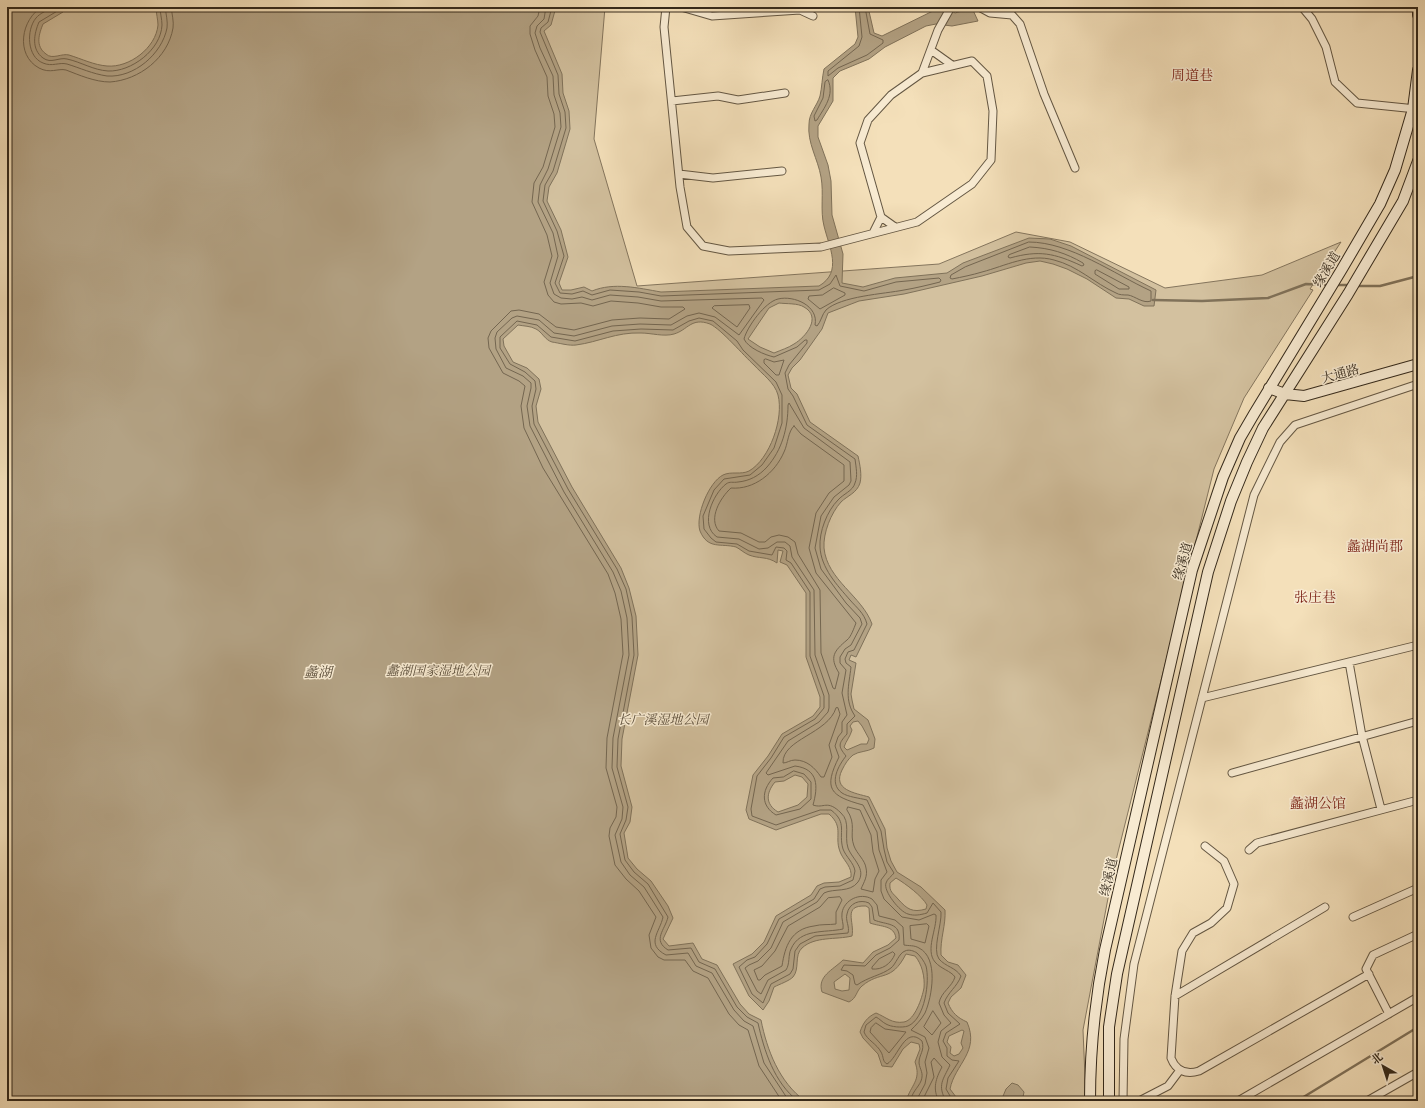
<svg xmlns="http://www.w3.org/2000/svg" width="1425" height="1108" font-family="'Gentium Book Plus','Noto Serif SC',serif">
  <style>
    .green { fill: #d3c19f; stroke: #84755d }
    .water { fill: #b3a284; stroke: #80725a; fill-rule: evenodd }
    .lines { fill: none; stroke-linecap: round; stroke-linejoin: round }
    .shore { stroke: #746650; stroke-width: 1 }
    .stream { stroke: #80725a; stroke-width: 2.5 }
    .street-casing { stroke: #645743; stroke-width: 9 }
    .secondary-casing { stroke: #34291b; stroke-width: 12 }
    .street { stroke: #f8ebd2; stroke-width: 7 }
    .secondary { stroke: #f8ebd2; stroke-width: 10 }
    .labels { text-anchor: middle; stroke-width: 3; stroke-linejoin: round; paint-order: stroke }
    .street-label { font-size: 13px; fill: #34291b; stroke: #f8ebd2 }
    .park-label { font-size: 13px; font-style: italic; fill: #5c4f3c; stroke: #f8ebd2 }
    .neighbourhood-label { font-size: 14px; fill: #7a1f14; stroke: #f8ebd2 }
    .water-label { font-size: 14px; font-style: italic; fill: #5a4d3a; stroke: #f8ebd2 }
  </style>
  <rect width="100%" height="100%" fill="#f4e0ba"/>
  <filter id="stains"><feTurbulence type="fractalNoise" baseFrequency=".005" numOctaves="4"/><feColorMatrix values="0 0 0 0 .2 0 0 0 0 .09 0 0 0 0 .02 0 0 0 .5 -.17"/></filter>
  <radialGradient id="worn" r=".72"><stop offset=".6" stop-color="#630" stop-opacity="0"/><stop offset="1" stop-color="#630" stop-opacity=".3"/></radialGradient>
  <path class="green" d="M7,7H605L594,139L637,286L939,264L1016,232L1070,242L1165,288L1262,275L1341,242L1310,289L1313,290L1244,398L1214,469L1113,872L1083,1030L1086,1101H7Z"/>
  <path class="water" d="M7,7H65L63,12L43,24C39,34 35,46 46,54C52,60 62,53 69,55C82,59 94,65 107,66C129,68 156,48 158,25C158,20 156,13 156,7H556L551,25L544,31L562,74L563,93L569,111L570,129L557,173L549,187L547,201L561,230L568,257L559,283L562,290H571L584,287L592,291C614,282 638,288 661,292L819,286C843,272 829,247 824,226C820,211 824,193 821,177C818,159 807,143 809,124C809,113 817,106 820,96C822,87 822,78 824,69L855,44L858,37L855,7H868L874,33L882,36L941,7H946L955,13L972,8L978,21L952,26L936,24L926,26L885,47L869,59L840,71L833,78V101L818,126V137L828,165L831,181L832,215L843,254L842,283L863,287L895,278L947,273L963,263L1029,238L1050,239L1071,246L1156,290L1154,306H1144L1129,299L1116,298L1087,279L1067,269L1053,264L1040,261L1026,263L982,276L904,294L859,301L828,313L822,329L800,360L792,368L788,375L791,388L797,394L810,422L858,456C860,465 862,475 860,483C857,493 847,496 841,502C831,513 823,533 824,548C827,580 862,596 872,624L856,657L851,655L849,660L856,663L851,694L852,700L854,709L868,720L875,739L874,748C867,752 859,751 853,755C848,759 845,764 842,770C832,790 855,793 869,797L885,829L887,848L891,861L897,872L921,887L945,910C946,925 940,939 941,955L948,962L958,965L966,975L961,988L951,997L948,1003C952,1013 958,1018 967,1022C980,1052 955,1064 950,1089L959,1101H908L907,1098C913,1083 921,1079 915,1062L920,1049L919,1044L911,1042L903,1049L892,1067L882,1066L878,1054L863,1038L860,1032C863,1023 867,1017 876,1013C886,1017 892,1024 904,1022C915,1020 922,998 924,988C925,977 922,964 915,956L906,954C891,983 881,970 862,986C856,991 857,998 849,1002L822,992C817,976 833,970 843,960L863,963L873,952L888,945L896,938C894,925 881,927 870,923L869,908L866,906C842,905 855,922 852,936C836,940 815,936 802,948C794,955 800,969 793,977C789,981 780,984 774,987L769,1001L763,1010L749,996L733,964L752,954L764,942L776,916L811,895L817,886L824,883L839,882L851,877C852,867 845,862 841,854C833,837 845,828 829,814H821L776,830L749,819L746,810L753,775L768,756L782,734L813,716L820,707V697L806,657V593L787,565L780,562L783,551L778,550L777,563C767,556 759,559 749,555C744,553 740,549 736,547C721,543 708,550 700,531C695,516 709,482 723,475C731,471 741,475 749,471C770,459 784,418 778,395C775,383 762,374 754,365C744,356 721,329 710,324C691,317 688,330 674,334C664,337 651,333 641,333C616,332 599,342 576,345C569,346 559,343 552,342C545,340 542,332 536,329C531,326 523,326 518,325L503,339L504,346L513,362L527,368L539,379L541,389L536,406L538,422L572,487L621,568L629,588L636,616L638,655L622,739L621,766L632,807L630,822L624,833L628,858L637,869L651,881L668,906L673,918L663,939L669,946L693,943L702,959L717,965L740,1004L749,1014L761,1020C767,1050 779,1082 805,1101H7ZM779,303C786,304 798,303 804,307C822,317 806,337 794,344C788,348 781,350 774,353L760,347L748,339L769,308ZM858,721L862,726L869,739L867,744H861L847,750L844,747C846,741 850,737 852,730L850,726L853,722ZM795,775L802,777L808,784L807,797L798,805L778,812C765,804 766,793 775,782L784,781ZM896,878C906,884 922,896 927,905L926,909C912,913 907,909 898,899C893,893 889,892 890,883ZM845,974L850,978L849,990L842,991L835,989L834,982ZM962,1030L964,1031L961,1043L963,1048L959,1054L954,1056L950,1053L951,1047L947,1042L949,1036Z
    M1012,1083L1018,1085L1024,1092L1023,1097L1019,1101H1001L1006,1089Z"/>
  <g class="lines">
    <path class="shore" d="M42,7C21,19 15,55 39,68C50,74 58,68 66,70C79,75 95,82 110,82C139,80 168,58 173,28C174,22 172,14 171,7
      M54,7C48,10 40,13 36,18C26,30 27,57 43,63C52,67 59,62 67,64C80,68 93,74 107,76C134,78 162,54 167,28C168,22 166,14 165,7
      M61,7L59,10L39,22C34,34 31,49 43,58C51,64 59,57 67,59C81,62 93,70 108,71C131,72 161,50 162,25C162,19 160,13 160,7
      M540,7L538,16L530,26V34L535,50L547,77L548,96L554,114L555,127L543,167L534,183L532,202L547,235L552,256L544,282L548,295L554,302L561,304L581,303L593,306L611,301L638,303L661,307H683L685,309L669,319L640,318L612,320L574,330L556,327L539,314L519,310L511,311L491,331L488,338L489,348L503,373L519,381L525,386L521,406L524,428L543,468L608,574L615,593L621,619L623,654L607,738L606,768L617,807L616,817L610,828L609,836L615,865L626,879L639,891L656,917L649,935L651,948L658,957L664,960H685L693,971L708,978L729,1014L739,1025L748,1030L759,1066L782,1101
      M546,7L544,19L537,26L535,33L540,48L553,76L554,95L560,113L561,127L548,169L540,185L538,202L553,233L558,256L550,283L554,294L561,298L572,299L582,297L592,300L610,295L638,297L661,301L762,298L764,300L739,335L715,317L699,313L687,316L671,325L640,324L612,326L574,336L554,333L539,320L517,316L512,318L497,332L495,338L496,349L506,368L523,376L531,383V388L527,406L530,426L564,492L613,572L621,591L627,618L629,655L613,738L612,768L623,807L622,819L615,835L621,862L630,875L644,887L663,917C660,932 645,944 666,955L688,953L696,966L712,973L734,1010L744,1021L753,1026L764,1063L789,1101
      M552,7L548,22L541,28L540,32L558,75L559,94L565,112L566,128L553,171L545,185L543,201L557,231L564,256L555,283L560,293L572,294L583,291L592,295L610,290L639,292L661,296L819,290L830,284L836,275L840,286L864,291L896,282L939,278L941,280L940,282C928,285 916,288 904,290C884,294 841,296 826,310C822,314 821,322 817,326L815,325C819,306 794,295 778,299C765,302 747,327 744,339C748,348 765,355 774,357L797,347L805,340H807V343L789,365L785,373L788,389L793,396L807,425L855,459C856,467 858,476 855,483C853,491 843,494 838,500C827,511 819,532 820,547C821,568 837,585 850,600C857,608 864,613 867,624L854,650L848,652L845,659L846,663L851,667C849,685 844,700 855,716L847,724V734C838,744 838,746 846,756C839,765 828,783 842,793C848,797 859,798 867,800L881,831L884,849L887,862L894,873C892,876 887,879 886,883C883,891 900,912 908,914C914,916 920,915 927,913L933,903L941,912C942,924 932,950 939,959C946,967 955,967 961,976C957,987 948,992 944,1003L948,1013L960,1024L946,1033L943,1041L947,1048V1056L952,1060L959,1061L948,1078L946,1089L953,1101
      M859,7L862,37L859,46L828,71V76L838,68L867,55L883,43V40L870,34L865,7
      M828,80C835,95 824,108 817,120L815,121L814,116L823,98L825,82Z
      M1029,242C1070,242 1114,274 1151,291V301C1143,304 1135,296 1128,295C1124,295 1119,295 1116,293C1094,283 1078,266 1054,260C1029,253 1005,266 982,272C972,275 962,277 952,279L950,278L951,275L965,267Z
      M1030,247C1050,248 1066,253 1083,263L1084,265L1082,266C1054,253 1039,250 1010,258L1008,257L1009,255Z
      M1097,270L1129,287V289H1119L1095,274V271Z
      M834,288L845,293V295L820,309L808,299L809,296L822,295Z
      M749,305L750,308L737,327L712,308L714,306Z
      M766,359L774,362L784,360L779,375H776L764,363V360Z
      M794,426L801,434L844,465V481L829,493L816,513L809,548L816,573L856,623C854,628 851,637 847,640C834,651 829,657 839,673L835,689L833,688L821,653L820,590L798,554L795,542L788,537L779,535L771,537L765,542H759L741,533L719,531C708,519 720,498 731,488C754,490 775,473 784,452C788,444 788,431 794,426Z
      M838,708L840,714L829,745L832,757L824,777H821C815,768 807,760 795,760C790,760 787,763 783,763C782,739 828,734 836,708Z
      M794,771L804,774L811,782V799L800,809L776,815C761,806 761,791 773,778L783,777Z
      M848,807L860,810L871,835L873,852L879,871L875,879L873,892L861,889C864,882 868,876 866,868C865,860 857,854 854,846C849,833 857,825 847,810Z
      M840,897L842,900L836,912V924C829,925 821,924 814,926C791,929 785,946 782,966L765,975L760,980H758L754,970L762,966L775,951L788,926L820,907L828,898Z
      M927,924L929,926L925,943L911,939L910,926Z
      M893,952L895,954C891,964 882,970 872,969V967L879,959Z
      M933,1011L941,1023L932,1035L924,1027Z
      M876,1023L885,1029L906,1032L889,1053L870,1032L871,1028Z
      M798,1101C774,1083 764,1050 758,1023L747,1017L737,1007L715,969L699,962L691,948L668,950C652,940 665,930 668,917L648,884L634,872L625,860L620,834L626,820L628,807L617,767L618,739L634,655L632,617L626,589L617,569L568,489L534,424L532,406L536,389L535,381L525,372L510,364L500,348V337L517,321L537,325L551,337L575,341L613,331L641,329L673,330L689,321L699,318L713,321L737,341L743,350L776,382L782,395V423L774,448L762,465L750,475L724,479L714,490L703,516L704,529L711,538L716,542L737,544L749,551L772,555L776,547L784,548L787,551L786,560L791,563L810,592V656L824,696V708L815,719L784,737L771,758L757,776L751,809L752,816L776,825L820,810H831C848,823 838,832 843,849C846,857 854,863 855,871L853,880L840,886L825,887L820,889L814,899L779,919L767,944L755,957L747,960L739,967L752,994L763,1003L771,984L790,974L793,969L795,951L800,944L815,936L848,933C850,927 845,920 847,914C849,903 860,899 869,903L872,907L874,920C886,925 901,922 899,940L890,948L876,955L865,966L844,965L841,970L847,971L853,975L855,984L857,985C868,977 882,975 891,968C896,964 899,953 905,951C909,949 914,951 917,953C921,957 924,961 926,966C930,981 925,1019 908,1026C902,1028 891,1027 886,1024C882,1022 880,1019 876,1017L866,1025L864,1032C867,1040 877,1044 881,1052C884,1057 882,1061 887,1064C898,1058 905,1025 922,1041C925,1051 919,1054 919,1063C920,1070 924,1073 921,1081C918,1088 911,1093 911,1101
      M916,1101L925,1084L927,1073L925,1062L929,1048L925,1037L911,1030C916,1025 921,1020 925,1013C932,997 939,958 919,948C914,945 909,946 904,945L903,927L895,920L879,916L877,905L872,899C860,892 844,900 842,913C841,919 844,924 843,929C825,933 800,928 791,949C788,955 790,964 786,970L768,980L761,994L757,991L745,968L749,965L758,961L771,948L783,922L817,902L824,893C834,888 850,893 858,882C867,869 852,859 848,848C844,836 851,822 841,813C827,799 824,809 813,805C818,787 819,769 795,766L768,775L766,773L788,741L819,722L828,712L829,708V695L815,655L814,590L792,557L790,546L785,542H777L768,548L759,549L739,539L717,537C699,525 713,494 726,484C730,481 733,483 738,482C749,481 759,476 767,467C782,450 788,428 788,405L789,403L804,428L850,462L851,481L849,485L834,497L821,516L815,548L821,569L846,603L860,618L862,624L851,645L845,649L840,657V663L846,670L842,693L847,715L842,722V732L838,737L835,746L839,757C823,789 830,796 863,805L877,832L879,850L887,872L881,880V891L884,899L902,917L919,920L934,914L936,915C937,929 925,950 935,962C941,969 951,971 955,977C952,987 941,992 939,1003L944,1015L951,1023L941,1031L938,1042L942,1057L950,1065C943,1080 937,1085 946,1101
      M922,1101L934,1077L931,1062L934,1058L942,1067C936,1078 932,1089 939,1101"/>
    <path class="stream" d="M1336,285H1349
      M1356,286H1380L1418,276
      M1153,300L1202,301L1268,298L1306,284L1329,285
      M1297,1101L1418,1027"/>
    <defs>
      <path id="street" d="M666,7L664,27L680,187L687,227L703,246L729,251L821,247L917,222L972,184L991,160L993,111L987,76L972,61L922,73
        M681,7L712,16L800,10L813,16
        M979,7L990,13L1012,15L1020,24L1044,94L1075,168
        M1302,7L1312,19L1326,47L1335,82L1357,103L1416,109
        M931,50L952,65
        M672,101L718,96L738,100L785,93
        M679,174L713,178L782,171
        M881,217L895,227
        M873,233L881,217L860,143L868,120L891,95L922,73L938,30L951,7
        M1349,662L1362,736L1381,809
        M1202,698L1418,645
        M1232,773L1418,721
        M1205,846L1224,861L1234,884L1227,908L1211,923L1193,933L1182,951L1175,996L1171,1058C1176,1071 1186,1075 1199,1071L1369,974
        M1249,850L1257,843L1418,800
        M1353,917L1418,888
        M1175,996L1325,907
        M1389,1014L1366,969L1373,955L1418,934
        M1123,1101L1124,1039L1134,964L1254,495L1280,442L1295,425L1418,384
        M1139,1101L1168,1086L1180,1070
        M1238,1101L1418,997
        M1367,1101L1418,1072"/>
      <path id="secondary" d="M1418,7V15
        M1269,388L1285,394L1304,396L1418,364
        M1090,1101C1090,1049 1095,1000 1105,950L1192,570L1223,477L1240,438L1254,414L1342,269L1380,204L1395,170L1413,109L1418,70
        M1109,1101V1027L1117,974L1208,572L1231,501L1247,462L1263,428L1348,294L1403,201L1418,161"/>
    </defs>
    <use href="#street" class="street-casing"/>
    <use href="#secondary" class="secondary-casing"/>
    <use href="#street" class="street"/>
    <use href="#secondary" class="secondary"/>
  </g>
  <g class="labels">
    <g class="street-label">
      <text transform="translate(1326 269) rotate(-59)" y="5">缘溪道</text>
      <text transform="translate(1340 373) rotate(-15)" y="5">大通路</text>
      <text transform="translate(1182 561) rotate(-74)" y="5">缘溪道</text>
      <text transform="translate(1108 877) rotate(-77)" y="5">缘溪道</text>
    </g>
    <g class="park-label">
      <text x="438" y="675">蠡湖国家湿地公园</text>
      <text x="663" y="724">长广溪湿地公园</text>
    </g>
    <g class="neighbourhood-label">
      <text x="1192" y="80">周道巷</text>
      <text x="1375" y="551">蠡湖尚郡</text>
      <text x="1315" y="602">张庄巷</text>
      <text x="1318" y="808">蠡湖公馆</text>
    </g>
    <g class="water-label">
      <text x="318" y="677">蠡湖</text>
    </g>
  </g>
  <rect width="1425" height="1108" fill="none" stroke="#f4e0ba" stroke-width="24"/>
  <rect x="8" y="8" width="1409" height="1092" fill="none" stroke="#34291b" stroke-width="2"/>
  <rect x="12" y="12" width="1401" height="1084" fill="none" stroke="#34291b"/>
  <g transform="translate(1383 1066) rotate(321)" stroke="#f8ebd2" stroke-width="3" paint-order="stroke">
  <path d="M0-3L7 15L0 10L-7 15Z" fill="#34291b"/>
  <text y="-6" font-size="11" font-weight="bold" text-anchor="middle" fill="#34291b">北</text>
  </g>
  <rect width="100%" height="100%" filter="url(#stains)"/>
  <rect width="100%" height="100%" fill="url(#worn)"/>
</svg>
